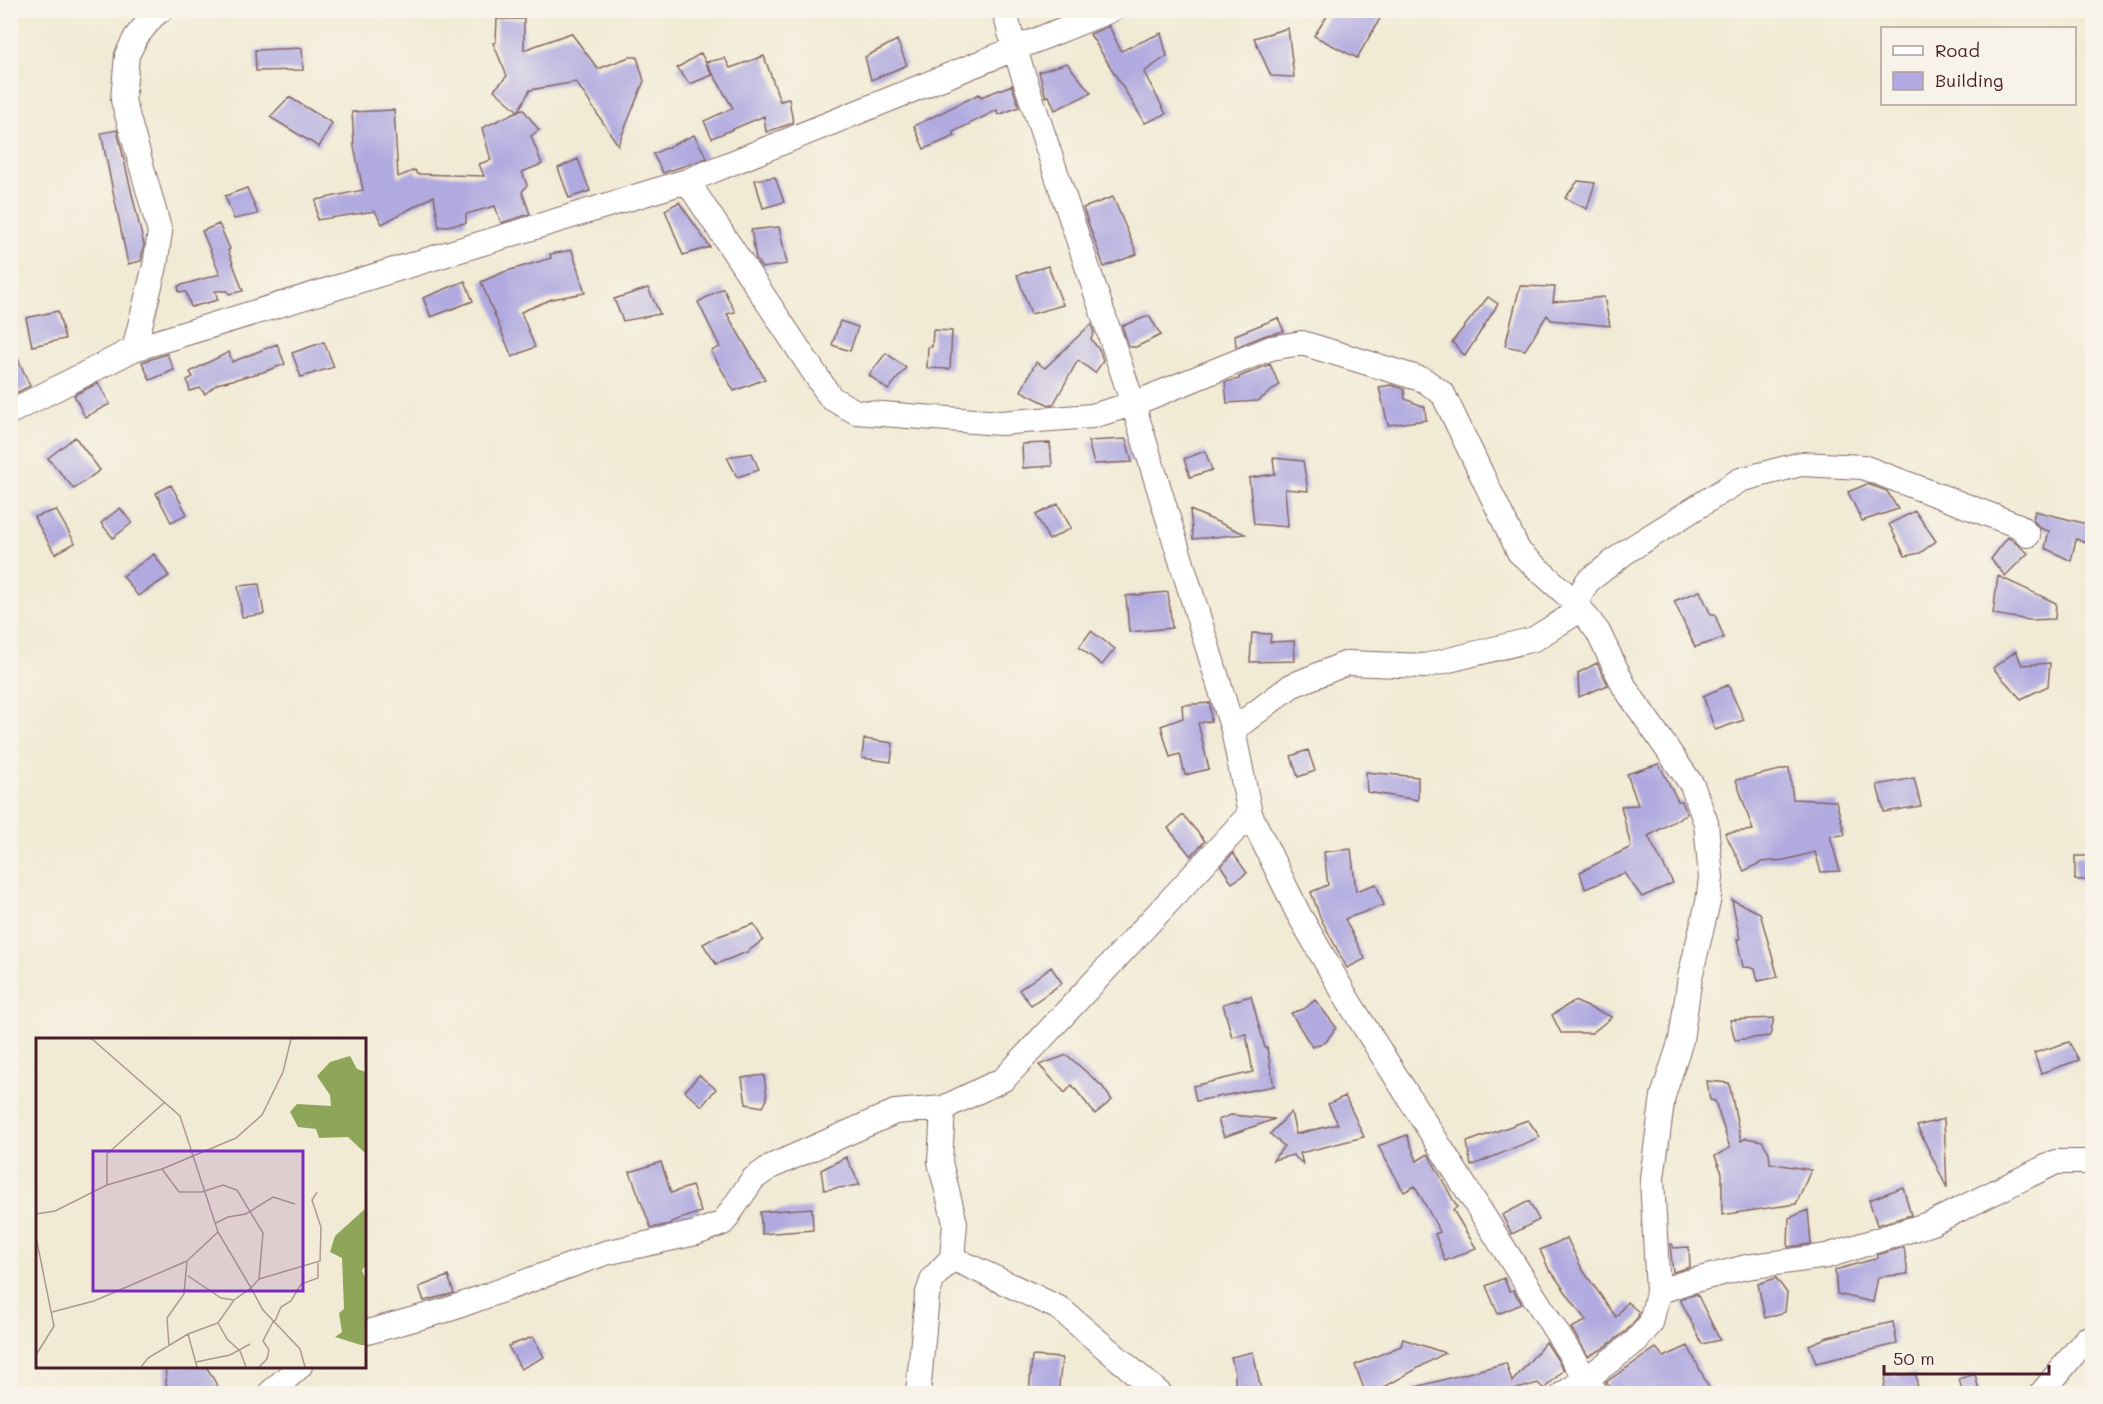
<svg xmlns="http://www.w3.org/2000/svg" width="2103" height="1404" font-family="Mali,sans-serif">
  <style>
    .building { fill: #b1aae0 }
    .lines { fill: none; stroke-linecap: round; stroke-linejoin: round }
    .minor-casing { stroke: #846666; stroke-width: 26 }
    .minor { stroke: #fff; stroke-width: 24 }
    .inset-road { fill: none; stroke: #ae9990; stroke-width: 1.5 }
    .view { fill: #7b2cbf; fill-opacity: 0.15; stroke: #7b2cbf; stroke-width: 3 }
    .inset-edge { fill: none; stroke: #4a1f2b; stroke-width: 3 }
  </style>
  <rect width="100%" height="100%" fill="#f7f3e8"/>
  <filter id="ink" filterUnits="userSpaceOnUse"><feTurbulence type="fractalNoise" baseFrequency=".0167" numOctaves="2"/><feDisplacementMap in="SourceGraphic" scale="12" xChannelSelector="R" yChannelSelector="G"/><feConvolveMatrix kernelMatrix="1 2 1 2 8 2 1 2 1" color-interpolation-filters="sRGB"/></filter>
  <filter id="wash" filterUnits="userSpaceOnUse"><feTurbulence type="fractalNoise" baseFrequency=".008" numOctaves="4" result="noise"/><feDisplacementMap in="SourceGraphic" scale="24" xChannelSelector="R" yChannelSelector="G"/><feGaussianBlur stdDeviation="1.35" result="paint"/><feColorMatrix in="noise" values="0 0 0 0 0 0 0 0 0 0 0 0 0 0 0 0 0 1.4 0 .05"/><feComposite in="paint" operator="in"/></filter>
  <g filter="url(#wash)">
    <rect width="100%" height="100%" fill="#f1ead4"/>
    <g id="blocks">
      <path class="building" d="M1331,10H1385L1357,58L1314,36Z
        M497,19H524V50L571,33L598,69L629,57H637L644,81L618,145L576,82L530,90L519,110L523,109L539,130L531,136L542,164L522,172L527,185L522,192L530,214L501,223L495,206L466,214V223L439,227L434,196L382,224L375,211L317,220L316,200L363,190L354,146L352,112L394,110L398,177L415,170L417,174L484,176L479,164L491,160L482,128L518,111L494,90L507,76L493,43L496,42Z
        M1109,26L1121,51L1161,33L1167,56L1144,72L1166,114L1145,123L1090,34Z
        M1288,28L1294,77L1271,76L1254,38Z
        M897,40L907,65L871,80L865,57Z
        M302,48L303,70L256,71L255,50Z
        M701,53L712,75L690,84L677,68Z
        M764,56L780,101L789,99L793,123L766,132L764,116L712,138L704,121L733,108L706,62L725,58L730,68Z
        M1067,63L1091,93L1055,110L1049,96L1046,97L1039,72Z
        M1012,85L1019,107L998,115L997,110L953,132L955,136L924,149L914,126L979,94L981,97Z
        M289,97L332,123L319,147L270,117Z
        M117,130L144,245L141,261L128,264L101,133Z
        M694,135L707,158L663,173L653,154Z
        M578,159L590,191L569,198L558,168Z
        M775,177L784,202L763,208L755,180Z
        M1578,181L1595,183L1587,209L1565,198Z
        M247,188L258,214L234,219L225,196Z
        M1113,197L1137,254L1104,267L1083,208Z
        M679,202L710,247L683,255L665,210Z
        M219,224L230,249L228,250L243,291L229,294L228,291H215L218,300L191,307L186,292H179L178,286L220,274L202,231Z
        M779,227L787,264L762,268L756,259L751,230Z
        M572,250L585,293L552,299L521,312L535,347L512,357L481,282L504,272L551,258L550,254Z
        M1048,266L1063,305L1031,314L1017,275Z
        M465,281L473,301L431,317L423,298Z
        M1520,286L1555,287L1553,302L1604,297L1610,326L1551,320L1547,315L1525,350L1505,346Z
        M648,288L660,314L623,321L614,299Z
        M723,288L735,312L727,314L765,379L734,391L711,351L720,347L698,302Z
        M1488,297L1498,304L1465,356L1452,342Z
        M58,311L65,339L32,346L26,318Z
        M1149,316L1161,335L1136,347H1129L1122,326Z
        M1278,318L1284,331L1266,335L1236,347L1235,335Z
        M840,321L858,327L850,351L832,345Z
        M1091,324L1094,333L1091,339L1100,351L1103,361L1095,373L1078,360L1053,405H1049L1021,391L1036,362L1045,368Z
        M933,330L952,331L950,369L927,368L928,347H932Z
        M10,341L30,386L10,396Z
        M324,342L334,367L301,377L292,353Z
        M277,344L285,364L263,372L217,384L205,394L200,388L190,391L187,380L193,377L190,372L203,365L229,352L232,362Z
        M886,353L906,368L888,390L869,375Z
        M167,354L174,370L150,380L142,362Z
        M1270,364L1279,385L1258,401L1227,403L1225,382L1239,379V377Z
        M98,383L110,404L85,417L74,395Z
        M1391,385L1404,389L1405,399L1425,407L1426,420L1388,425L1379,387Z
        M75,437L100,470L74,489L48,458Z
        M1126,439L1132,462L1094,464L1088,441Z
        M1050,443L1052,466L1023,468L1022,444Z
        M1205,451L1212,470L1190,477L1184,459Z
        M752,453L759,470L737,477L727,457Z
        M1273,458L1303,461L1308,491L1285,489L1288,527L1254,524L1249,478L1275,474Z
        M1867,484L1887,491L1898,509L1862,521L1848,492Z
        M171,485L187,514L171,522L156,493Z
        M1058,504L1071,528L1049,540L1036,515Z
        M120,508L132,523L113,538L101,523Z
        M56,510L75,543L55,554L34,517Z
        M1190,510L1245,534L1193,539Z
        M1915,511L1936,541L1920,553L1905,556L1889,524Z
        M2035,511L2083,523L2092,524V544L2076,539L2071,561L2045,548L2049,531L2040,528L2033,520Z
        M2008,537L2028,553L2005,576L1991,559Z
        M154,554L169,576L138,596L123,576Z
        M1998,576L2056,603L2055,619L2029,620L1993,614Z
        M259,584L264,614L242,617L238,586Z
        M1700,591L1711,615H1715L1724,638L1695,647L1674,601Z
        M1168,592L1172,628L1129,632L1126,596Z
        M1091,631L1115,649L1102,665L1079,647Z
        M1252,633L1271,634L1270,642L1294,641L1295,661L1250,662Z
        M2016,651L2022,665L2050,663L2048,686L2021,699L1993,668Z
        M1597,663L1608,685L1579,697L1578,673Z
        M1728,685L1744,720L1715,730L1703,696Z
        M1210,703L1211,721L1198,723L1209,769L1185,775L1180,754L1170,757L1161,726L1183,718L1182,705Z
        M864,739L893,743L891,762L862,758Z
        M1308,750L1315,771L1298,777L1291,756Z
        M1659,764L1678,801H1682L1687,814L1648,836L1673,883L1642,897L1624,873L1585,889L1580,872L1631,847L1621,806L1638,805L1627,774Z
        M1789,768L1793,799L1836,801L1845,835L1830,836L1840,871L1821,872L1815,852L1785,860L1762,862L1744,871L1725,833L1753,830L1736,780Z
        M1366,772L1418,777V800L1367,792Z
        M1914,778L1921,806L1884,812L1877,785Z
        M1183,815L1205,841L1191,856L1168,828Z
        M1351,849L1356,891L1376,884L1384,905L1345,919L1365,959L1347,968L1320,917L1311,892L1328,885L1324,852Z
        M1233,853L1247,873L1232,883L1221,866Z
        M2075,856H2092V880H2075Z
        M1732,900L1760,913L1778,977L1758,981L1755,968L1743,967L1737,939H1740Z
        M754,924L763,940L747,952L716,964L703,944L716,937Z
        M1051,967L1062,983L1031,1005L1019,990Z
        M1251,996L1265,1048H1267L1274,1086L1196,1101L1193,1086L1253,1072L1246,1034L1232,1037L1223,1004Z
        M1315,1000L1336,1027L1326,1042L1312,1047L1291,1013L1304,1009Z
        M1574,1001L1612,1017L1592,1033H1561L1552,1015Z
        M1774,1018L1770,1036L1735,1040L1730,1020Z
        M2069,1042L2079,1060L2041,1073L2034,1053Z
        M1067,1055L1102,1086L1112,1100L1095,1114L1072,1085L1065,1093L1039,1065Z
        M699,1075L716,1089L702,1106L685,1091Z
        M764,1075L767,1099L763,1107L746,1104L742,1078Z
        M1707,1081L1729,1083L1741,1141L1746,1138L1762,1141L1769,1152L1770,1163L1811,1170L1796,1204L1722,1215V1173L1715,1156L1730,1148L1715,1101L1710,1100Z
        M1345,1096L1364,1137L1300,1153L1303,1164L1293,1155L1273,1160L1284,1146L1270,1134L1291,1112L1296,1134L1338,1124L1328,1104Z
        M1231,1115L1275,1119L1224,1137L1218,1120Z
        M1944,1119L1947,1188L1917,1126Z
        M1528,1120L1540,1137L1471,1166L1467,1142Z
        M1407,1135L1417,1161L1428,1154L1432,1161L1457,1207L1453,1210L1476,1248L1445,1261L1435,1234L1440,1232L1415,1186L1404,1192L1378,1146Z
        M846,1157L860,1185L824,1190L821,1170Z
        M661,1162L671,1193L692,1186L701,1212L671,1222L670,1224L651,1228L630,1172Z
        M1903,1187L1911,1215L1877,1225L1869,1200Z
        M1529,1201L1539,1220L1512,1234L1502,1215Z
        M812,1208L813,1230L762,1234L760,1212Z
        M1808,1210L1811,1244L1788,1247L1789,1218Z
        M1567,1238L1582,1269L1616,1317L1627,1302L1639,1312L1638,1317L1626,1331L1602,1349L1588,1356L1571,1328L1586,1321L1551,1271L1550,1272L1540,1250Z
        M1670,1244H1672L1674,1248L1689,1247L1690,1267L1673,1272Z
        M1904,1247L1908,1274L1878,1277L1873,1302L1837,1294L1835,1270L1878,1258L1877,1255Z
        M448,1276L454,1293L424,1301L419,1287Z
        M1504,1278L1509,1291L1513,1290L1522,1304L1498,1314L1486,1286Z
        M1776,1278L1787,1293L1785,1312L1765,1318L1758,1284Z
        M1697,1294L1720,1340L1702,1344L1680,1299Z
        M1893,1322L1897,1344L1816,1363L1809,1345L1828,1337Z
        M533,1337L544,1357L521,1369L508,1346Z
        M1403,1339L1445,1353L1372,1394H1366L1355,1365L1401,1346Z
        M1546,1342L1564,1370L1544,1389L1538,1383L1500,1394H1413L1412,1388L1506,1363L1512,1382Z
        M1688,1346L1712,1394H1616L1606,1382L1656,1348L1664,1357Z
        M1253,1352L1262,1394H1235V1373L1231,1357Z
        M1032,1356L1062,1358L1058,1394H1029Z
        M165,1366H206L222,1394H167Z
        M1916,1374L1918,1394H1883L1886,1376Z
        M1975,1374L1980,1394H1963L1959,1379Z"/>
    </g>
  </g>
  <g filter="url(#ink)">
    <use href="#blocks" fill-opacity="0" stroke="#846666" stroke-width="1.5"/>
    <g class="lines">
      <defs>
        <path id="minor" d="M1004,10L1015,50L1133,404L1233,730L1250,814L1298,913L1349,1002L1586,1379L1563,1394
          M687,181L831,398L856,412L1000,423L1092,416L1133,404L1271,348L1302,343L1424,380L1443,394L1519,552L1576,603L1598,632L1625,688L1692,785L1706,823L1711,878L1708,902L1690,977L1681,1040L1663,1096L1652,1178L1658,1292L1651,1323L1636,1341L1586,1379L1597,1394
          M134,349L155,266L160,232L123,100L127,55L136,37L153,16L161,10
          M10,412L134,349L687,181L1111,10
          M1233,730L1291,686L1347,663L1425,666L1534,639L1569,617L1587,582L1627,551L1740,480L1801,464L1863,467L2019,526L2028,535
          M952,1258L1059,1308L1160,1394
          M1658,1292L1684,1283L1746,1267L1827,1256L1932,1223L2056,1162H2092
          M364,1333L450,1309L605,1253L696,1233L723,1223L753,1179L770,1167L895,1112L943,1108
          M269,1394L300,1366
          M918,1394L927,1296L933,1278L952,1258L955,1223L940,1162L943,1108L1004,1079L1250,814
          M2041,1394L2086,1339L2092,1338"/>
      </defs>
      <use href="#minor" class="minor-casing"/>
      <use href="#minor" class="minor"/>
    </g>
  </g>
  <g transform="translate(36 1038)">
    <rect width="330" height="330" fill="#f1ead4"/>
    <path d="M314,18L321,31L330,34V116L312,99L283,100L280,91L262,89L254,74L261,66L295,68L294,57L281,38L294,24ZM330,170V227L326,232L330,243V307H325L299,299L306,294L303,275L308,271L306,220L294,214L299,198Z" fill="#8ea659"/>
    <path class="inset-road" d="M56,1L144,78L182,194L215,250L198,262L182,285L152,296L112,320L105,329M126,131L143,154H166L187,147L201,152L227,195L223,241L215,250L227,272L264,311L269,329M71,147V116L129,64M0,176L19,173L71,147L126,131L200,100L226,77L247,34L255,1M180,185L192,179L210,176L237,159L259,166M0,199L18,288L0,317M152,238L185,260L198,262M223,241L284,223L285,189L276,162L281,154M16,274L58,263L151,223M239,283L245,269L255,263L265,246L282,240V225M182,285L191,301L204,313L210,329M152,296L161,329M133,308L131,280L148,256L151,223L182,194M160,324L194,317L214,306M223,329L231,321L233,312L227,303L238,282"/>
    <path class="view" d="M57,113H267V253H57Z"/>
    <rect width="330" height="330" class="inset-edge"/>
  </g>
  <rect width="2103" height="1404" fill="none" stroke="#f7f3e8" stroke-width="36"/>
  <rect x="1881" y="27" width="195" height="78" fill="#f7f3e8" stroke="#b29e9c" stroke-width="1.5"/>
  <rect x="1893" y="46" width="30" height="9" fill="#ffffff" stroke="#b29e9c" stroke-width="1.5"/>
  <text x="1935" y="57" font-size="18" fill="#4a1f2b">Road</text>
  <rect x="1893" y="72" width="30" height="18" fill="#b1aae0" stroke="#b29e9c" stroke-width="1.5"/>
  <text x="1935" y="87" font-size="18" fill="#4a1f2b">Building</text>
  <path d="M1884 1365v9h165v-9" fill="none" stroke="#4a1f2b" stroke-width="3"/>
  <text x="1893" y="1365" font-size="18" fill="#4a1f2b" stroke="#f7f3e8" stroke-width="4.5" paint-order="stroke">50 m</text>
</svg>
